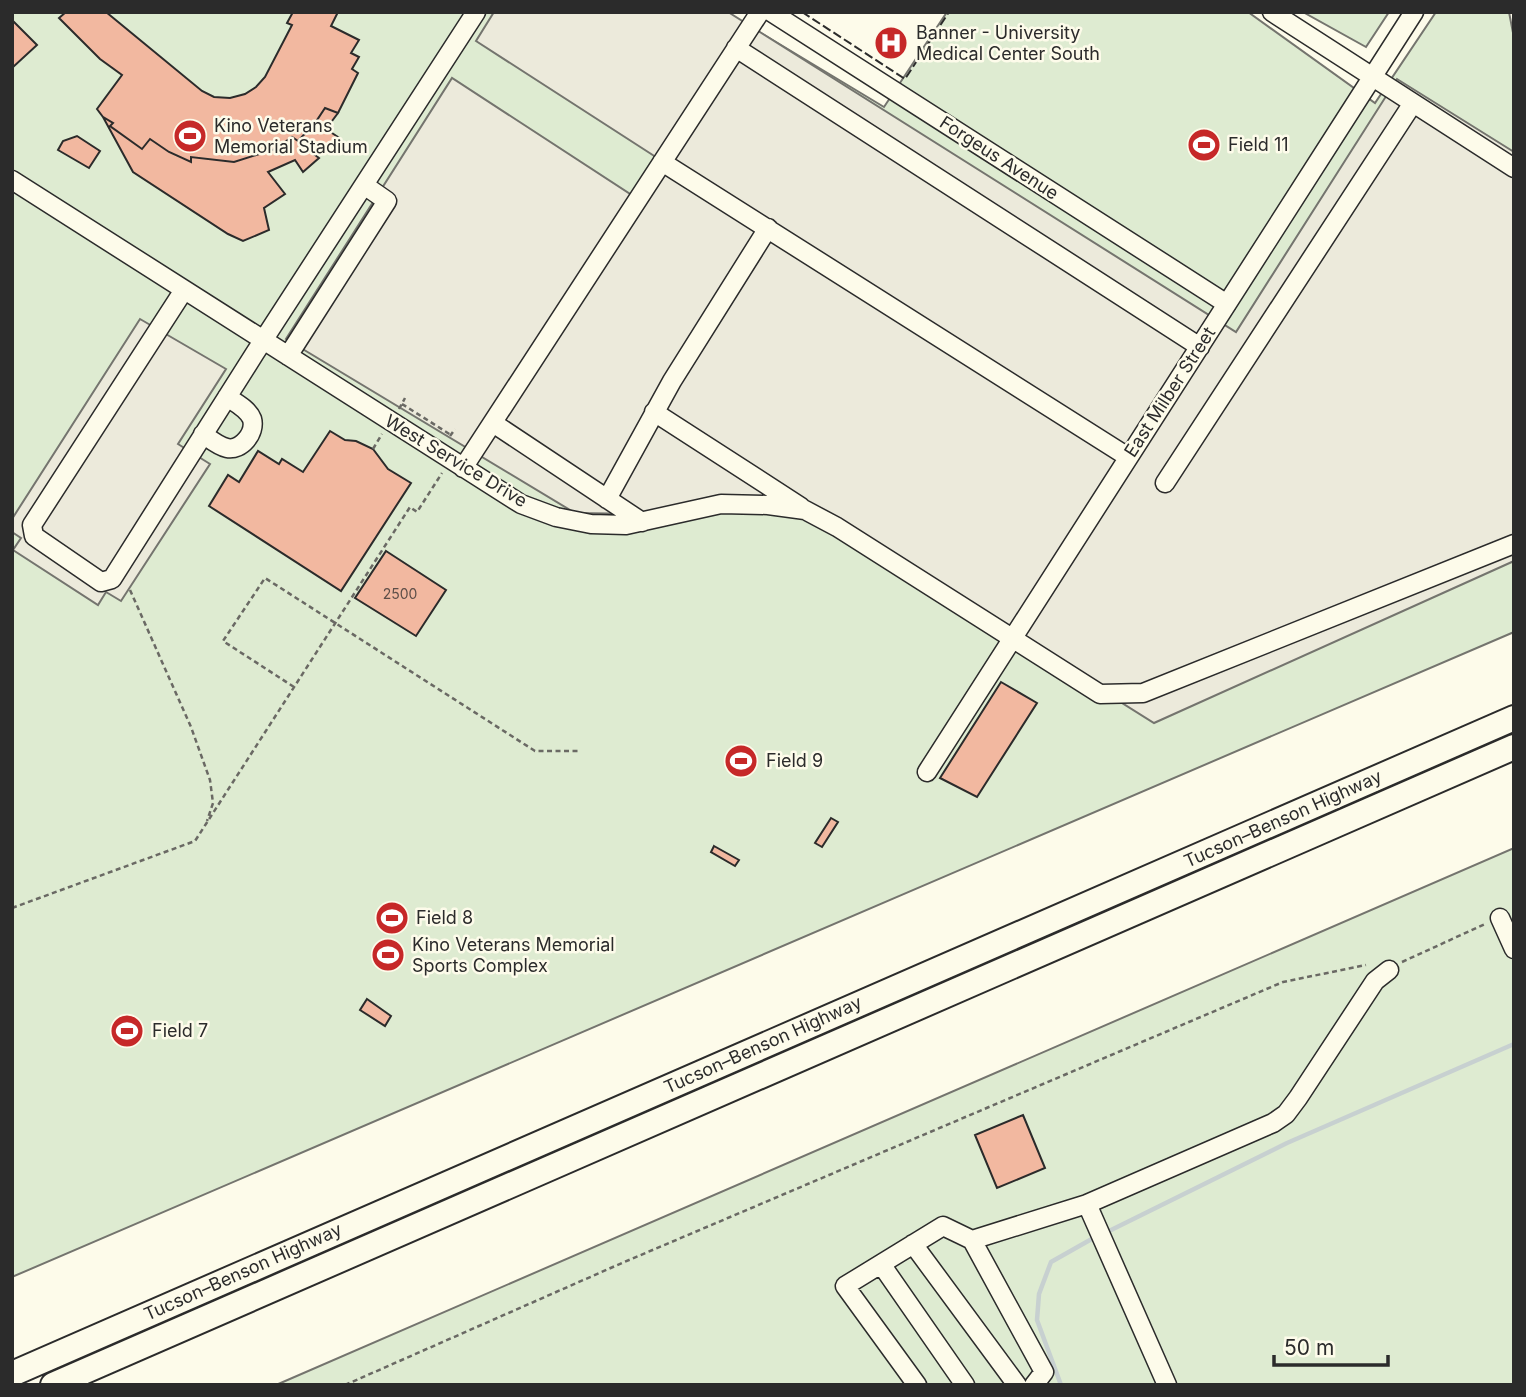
<svg xmlns="http://www.w3.org/2000/svg" width="1526" height="1397" font-family="Inter,sans-serif">
  <style>
    .green { fill: #deebd1; stroke: #74746e; stroke-width: 2 }
    .parking { fill: #eceadb; stroke: #74746e; stroke-width: 2 }
    .lines { fill: none; stroke-linecap: round; stroke-linejoin: round }
    .stream { stroke: #c7d0d0; stroke-width: 4.5 }
    .building { fill: #f2b8a0; stroke: #2b2b2b; stroke-width: 2 }
    .minor-casing { stroke: #2b2b2b; stroke-width: 21 }
    .highway-casing { stroke: #2b2b2b; stroke-width: 28 }
    .path { stroke: #6a6964; stroke-width: 2.5; stroke-dasharray: 5 3.5; stroke-linecap: butt }
    .minor { stroke: #fdfbea; stroke-width: 18 }
    .highway { stroke: #fdfbea; stroke-width: 24 }
    .fence { stroke: #2b2b2b; stroke-width: 2; stroke-dasharray: 9 3.5; stroke-linecap: butt }
    .labels { text-anchor: middle; stroke-width: 5; stroke-linejoin: round; paint-order: stroke }
    .number-label { font-size: 14px; fill: #5d4e48 }
    .poi-label { font-size: 18px; fill: #2b2b2b; stroke: #fdfbea; text-anchor: start }
    .street-label { font-size: 18px; fill: #2b2b2b; stroke: #fdfbea }
  </style>
  <rect width="100%" height="100%" fill="#fdfbea"/>
  <path class="green" d="M12,12H726L884,107L947,12H1248L1375,103L1436,12H1509L1514,38V632L12,1277Z
    M1303,12H1389L1366,47Z
    M1514,848V1385H276Z"/>
  <path class="parking" d="M494,12H728L1236,332L1397,79L1514,152V561L1154,723L805,504L644,514L575,513L286,339L452,78L638,199L662,161L476,41Z
    M140,319L226,369L178,444L210,464L121,601L106,592L98,605L13,550L21,538L12,532V519Z"/>
  <g class="lines">
    <path class="stream" d="M1105,1233L1287,1143L1514,1044
      M1061,1385L1037,1320L1039,1294L1051,1262L1097,1236"/>
  </g>
  <path class="building" d="M66,12H106L202,91L214,97L230,98L245,94L256,87L265,77L292,25L287,23L293,12H338L331,26L359,40L351,53L359,57L352,69L358,73L338,113L325,108L315,123L298,141L292,137L275,149L234,162L191,157V162L169,152L150,139L142,149L110,126L113,123L103,117L97,109L122,75L100,59L59,18Z
    M12,20L37,45L12,68Z
    M325,108L338,113L326,129L338,137L324,149L316,143L307,149L319,158L303,172L295,160L268,172L285,194L264,208L269,230L243,241L228,234L133,172L103,117L113,123L110,126L142,149L150,139L169,152L191,162V157L234,162L275,149L292,137L298,141L315,123Z
    M77,136L100,151L89,168L58,150L63,141Z
    M330,431L345,440L356,441L373,449L388,469L411,483L341,591L209,506L228,475L239,482L258,451L279,464L282,459L303,472Z
    M386,551L446,590L416,636L355,598Z
    M1001,682L1037,703L977,797L940,778Z
    M831,818L838,822L822,847L815,843Z
    M714,846L739,860L735,866L711,852Z
    M367,999L391,1016L385,1026L360,1010Z
    M1023,1115L1045,1168L997,1188L975,1135Z"/>
  <g class="lines">
    <defs>
      <path id="minor" d="M771,12L1227,304
        M1272,12L1514,168
        M736,48L1200,347
        M662,162L1128,457
        M12,180L521,504L556,517L591,524L626,525L721,504L768,505L805,510L837,527L1100,694L1143,693L1514,544
        M184,290L32,525L34,536L101,582L112,579L255,353L476,12
        M288,356L387,201L364,185
        M654,412L801,507
        M493,423L642,522
        M203,434C210,439 218,446 227,448C241,451 256,433 252,419C248,409 236,403 227,397
        M463,468L760,12
        M1165,483L1413,103
        M607,499L672,381L768,228
        M927,772L1414,12
        M1500,918L1514,949
        M972,1240L1044,1372L1034,1385
        M913,1244L1017,1385
        M881,1264L965,1385
        M917,1385L845,1286L943,1226L972,1240L1087,1204
        M1167,1385L1087,1204L1273,1123L1286,1114L1298,1098L1375,981L1389,970"/>
      <path id="highway" d="M12,1374L1514,718
        M53,1385L1514,747"/>
    </defs>
    <use href="#minor" class="minor-casing"/>
    <use href="#highway" class="highway-casing"/>
    <path class="path" d="M402,404L451,435
      M399,409L405,398
      M450,436L455,429
      M373,449L382,434
      M130,590L191,727L210,780L213,803L207,821
      M294,687L223,641L265,578L535,751H581
      M12,908L195,841L410,507L417,512L442,473
      M1402,962L1485,924
      M345,1385L622,1263L1283,982L1366,965"/>
    <use href="#minor" class="minor"/>
    <use href="#highway" class="highway"/>
    <path class="fence" d="M802,12L905,79L949,12"/>
  </g>
  <defs>
    <symbol id="hospital-disc" viewBox="-11 -11 22 22"><circle r="9.5" fill="#c62828" stroke="#fdfbea"/><path d="M-5-5h3v3.5h4V-5h3V5h-3V1.5h-4V5h-3Z" fill="#fff"/></symbol>
    <symbol id="stadium-disc" viewBox="-11 -11 22 22"><circle r="9.5" fill="#c62828" stroke="#fdfbea"/><path d="M0-5a6.5 5 0 1 0 0 10a6.5 5 0 1 0 0-10ZM-3.5-1.8h7v3.6h-7Z" fill="#fff"/></symbol>
  </defs>
  <g fill-rule="evenodd">
    <use href="#hospital-disc" x="872" y="24" width="38" height="38"/>
    <use href="#stadium-disc" x="171" y="117" width="38" height="38"/>
    <use href="#stadium-disc" x="1185" y="126" width="38" height="38"/>
    <use href="#stadium-disc" x="722" y="742" width="38" height="38"/>
    <use href="#stadium-disc" x="373" y="899" width="38" height="38"/>
    <use href="#stadium-disc" x="369" y="936" width="38" height="38"/>
    <use href="#stadium-disc" x="108" y="1012" width="38" height="38"/>
  </g>
  <g class="labels">
    <g class="number-label">
      <text x="400" y="599">2500</text>
    </g>
    <g class="poi-label">
      <text x="916" y="39">Banner - University<tspan x="916" dy="21">Medical Center South</tspan></text>
      <text x="214" y="132">Kino Veterans<tspan x="214" dy="21">Memorial Stadium</tspan></text>
      <text x="1228" y="151">Field 11</text>
      <text x="766" y="767">Field 9</text>
      <text x="416" y="924">Field 8</text>
      <text x="412" y="951">Kino Veterans Memorial<tspan x="412" dy="21">Sports Complex</tspan></text>
      <text x="152" y="1037">Field 7</text>
    </g>
    <g class="street-label">
      <text transform="translate(999 158) rotate(33)" y="6">Forgeus Avenue</text>
      <text transform="translate(1170 392) rotate(-57)" y="6">East Milber Street</text>
      <text transform="translate(456 461) rotate(31)" y="6">West Service Drive</text>
      <text transform="translate(1283 819) rotate(-24)" y="6">Tucson–Benson Highway</text>
      <text transform="translate(763 1045) rotate(-24)" y="6">Tucson–Benson Highway</text>
      <text transform="translate(243 1272) rotate(-24)" y="6">Tucson–Benson Highway</text>
    </g>
  </g>
  <rect width="1526" height="1397" fill="none" stroke="#2b2b2b" stroke-width="28"/>
  <path d="M1274 1355v10h114v-10" fill="none" stroke="#2b2b2b" stroke-width="3.5"/>
  <text x="1284" y="1355" font-size="21" fill="#2b2b2b" stroke="#fdfbea" stroke-width="5" paint-order="stroke">50 m</text>
</svg>
